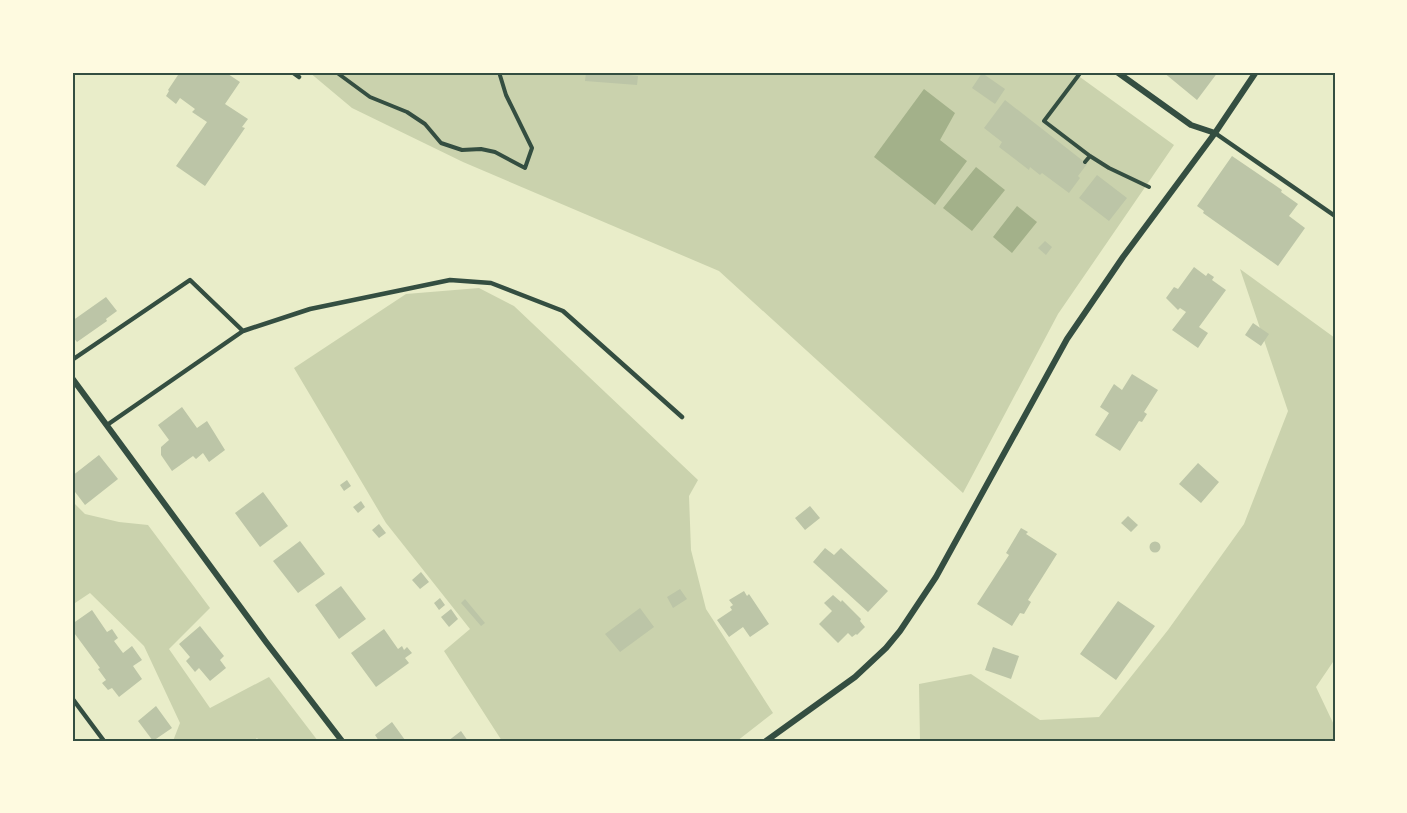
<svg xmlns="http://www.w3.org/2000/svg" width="1407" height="813" font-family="'Exo 2',sans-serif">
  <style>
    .green { fill: #cad2ad }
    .water { fill: #a3b18a }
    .building { fill: #bcc5a7 }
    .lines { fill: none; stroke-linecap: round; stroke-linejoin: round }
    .path { stroke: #344e41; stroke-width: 4 }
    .service { stroke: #344e41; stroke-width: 4.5 }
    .minor { stroke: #344e41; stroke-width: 6 }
    .neatline { fill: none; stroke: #344e41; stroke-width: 2 }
  </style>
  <rect width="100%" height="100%" fill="#e9edc9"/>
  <path class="green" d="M309,72H1073L1174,145L1058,314L963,493L719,271L463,162L352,108Z
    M1240,269L1335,338V659L1316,687L1335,727V741H920L919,684L971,674L1040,720L1099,717L1168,630L1244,524L1288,411Z
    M479,288L514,306L698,480L689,496L691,550L706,609L773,713L737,741H502L444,651L470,629L386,523L294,368L406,294Z
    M72,501L85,514L119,522L148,525L210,608L169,649L210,708L269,677L318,741H260L257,738L253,741H173L180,723L144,646L90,593L72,605Z"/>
  <path class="water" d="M924,89L955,113L940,140L967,161L935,205L874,157Z
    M976,167L1005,190L972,231L943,208Z
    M1017,206L1037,222L1012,253L993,237Z"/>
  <path class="building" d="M180,72H225L240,82L225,104L248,119L242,127L245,128L205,186L176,166L207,122L192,112L195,109L180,98L176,104L166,96L169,91L168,90Z
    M602,72L638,76L637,85L585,81L586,73L601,75Z
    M1163,72H1218L1197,100Z
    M982,73L1005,89L995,104L972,88Z
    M1005,100L1087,164L1078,176L1080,178L1069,193L1042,173L1040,175L1030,167L1029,170L999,147L1002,142L984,128Z
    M1232,156L1282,190L1281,192L1298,204L1289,216L1305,228L1278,266L1203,213L1204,211L1197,206Z
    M1097,175L1127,198L1109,221L1079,198Z
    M1045,241L1052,247L1046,255L1038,248Z
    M1194,267L1206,276L1208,273L1214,277L1212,280L1226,290L1199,327L1208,333L1198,348L1172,330L1186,312L1180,308L1178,310L1166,298L1174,287L1178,289Z
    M106,297L117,311L106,319L107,321L77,342L72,336V321Z
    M1253,323L1269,334L1261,346L1245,335Z
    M1132,374L1158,390L1144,412L1147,414L1142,422L1139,421L1120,451L1095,435L1109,413L1100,407L1114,384L1122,390Z
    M182,407L197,428L207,421L225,450L209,462L203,453L196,459L193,456L172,471L161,455V447L169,440L158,425Z
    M99,455L118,479L85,505L72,488V476Z
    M1198,463L1219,482L1201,503L1179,484Z
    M347,480L351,486L344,491L340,485Z
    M263,492L288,526L260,547L235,513Z
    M361,501L365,507L358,513L353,507Z
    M810,506L820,518L805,530L795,518Z
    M1128,516L1138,525L1131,532L1121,523Z
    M379,524L386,533L379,538L372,530Z
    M1021,528L1028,532L1026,534L1057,554L1028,600L1031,602L1024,614L1020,613L1012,626L977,604L1009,555L1006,553Z
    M300,541L325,574L298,593L273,561Z
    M1149.5 547a5.5 5.5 0 1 1 11 0a5.5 5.5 0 1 1-11 0Z
    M825,548L834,555L841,548L888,591L868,612L813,562Z
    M421,572L429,582L420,589L412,580Z
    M341,586L366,619L339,639L315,605Z
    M680,589L687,599L673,608L667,597Z
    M744,591L747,596L749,594L769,624L750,637L743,627L729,637L717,620L732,610L730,607L733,605L729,600Z
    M833,595L841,602L842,600L861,619L860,621L865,627L857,635L856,634L852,637L848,633L838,643L819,624L832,611L824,603Z
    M440,598L445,605L439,610L434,603Z
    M465,599L485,623L481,626L461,603Z
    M1118,601L1155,626L1116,680L1080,654Z
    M640,608L654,627L620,652L605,634Z
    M451,609L458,619L449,627L441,617Z
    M92,610L107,632L112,629L118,638L114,641L123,653L132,646L142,660L133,666L142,679L119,697L112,688L108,690L102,683L106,680L98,669L100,668L72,630V624Z
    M200,626L224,656L220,660L226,668L210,681L199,668L195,672L186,661L190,657L179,644Z
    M384,629L398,649L402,646L404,650L407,647L412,653L405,658L409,663L376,687L351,653Z
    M993,647L1019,656L1011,679L985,670Z
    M156,706L172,728L153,741L138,721Z
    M392,722L405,740L379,741L375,735Z
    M461,731L468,741H448Z"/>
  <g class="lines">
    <path class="path" d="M336,72L370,97L407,112L425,124L441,143L462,150L481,149L495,152L525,168L532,148L506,95L499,72
      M1081,72L1044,121L1090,156L1109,168L1149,187
      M1085,162L1090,156"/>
    <path class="service" d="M292,72L299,77
      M1215,133L1335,216
      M243,331L310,309L450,280L491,283L563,311L682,417
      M72,360L190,280L243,331L107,425
      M72,698L104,741"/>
    <path class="minor" d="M1117,72L1191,125L1215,133
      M72,378L266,642L342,741
      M766,741L855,677L886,648L900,631L936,577L1067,339L1123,257L1215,133L1256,72"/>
  </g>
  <rect width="1407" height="813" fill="none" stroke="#fefae0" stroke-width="147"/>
  <rect x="74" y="74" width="1260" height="666" class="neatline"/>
</svg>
